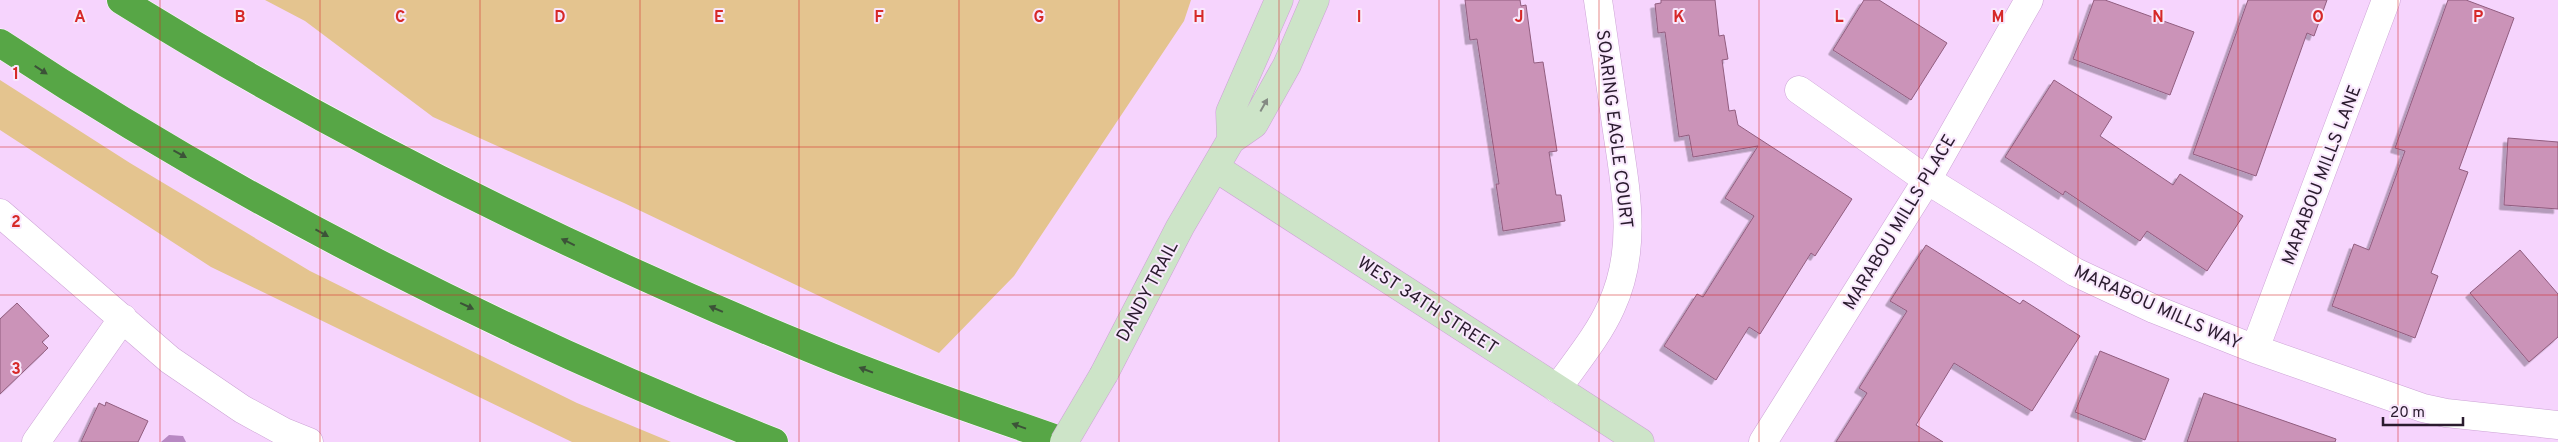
<svg xmlns="http://www.w3.org/2000/svg" width="2558" height="442" font-family="Overpass,sans-serif">
  <style>
    .green { fill: #e4c48f }
    .water { fill: #b888c3 }
    .building { fill: #cb93b8; stroke: #915d7f; filter: url(#shadow) }
    .lines { fill: none; stroke-linecap: round; stroke-linejoin: round }
    .street-casing { stroke: #cca3d5; stroke-width: 29 }
    .secondary-casing { stroke: #cca3d5; stroke-width: 29 }
    .highway-casing { stroke: #fff; stroke-width: 29 }
    .street { stroke: #fff; stroke-width: 28 }
    .secondary { stroke: #cde4c8; stroke-width: 28 }
    .highway { stroke: #57a646; stroke-width: 28 }
    .secondary-bridge-casing { stroke: #cca3d5; stroke-width: 29; stroke-linecap: butt }
    .secondary-bridge { stroke: #cde4c8; stroke-width: 28 }
    .oneway { fill: #3c5338 }
    .oneway2 { fill: #848a83 }
    .grid { fill: none; stroke: #d62828; stroke-width: 1; stroke-opacity: 0.55 }
    .labels { text-anchor: middle; stroke-width: 4; stroke-linejoin: round; paint-order: stroke }
    .street-label { font-size: 18px; fill: #2a1b2e; stroke: #f9e8fd }
    .grid-label { font-size: 16px; text-anchor: middle; font-weight: bold; fill: #d62828; stroke: #f9e8fd; stroke-width: 4; stroke-linejoin: round; paint-order: stroke }
  </style>
  <defs>
    <filter id="shadow"><feDropShadow dx="-4.5" dy="4.5" stdDeviation="0" flood-color="#0004"/></filter>
  </defs>
  <rect width="100%" height="100%" fill="#f6d4fd"/>
  <path class="green" d="M265,0H1191L1184,21L1014,276L939,353L624,203L433,117L305,21Z
    M0,80L130,163L310,271L577,403L671,442H572L211,267L0,130Z"/>
  <path class="water" d="M169,435L183,436L186,442H161Z"/>
  <path class="building" d="M1465,0H1520L1521,6L1526,5L1534,63L1543,62L1557,151L1549,152L1556,195H1561L1565,221L1503,231L1496,184H1499L1477,39L1470,40Z
    M1661,0H1715L1719,36L1724,35L1728,59L1722,60L1729,111L1735,110L1738,125L1852,199L1815,256L1811,253L1760,334L1749,327L1716,380L1664,346L1697,294L1703,297L1754,216L1725,198L1758,146L1693,157L1689,135L1679,137L1665,32L1658,33L1655,4L1661,3Z
    M1864,0H1879L1947,43L1911,100L1833,50Z
    M2094,0H2105L2194,32L2170,95L2073,59Z
    M2248,0H2327L2314,36L2307,33L2256,176L2193,154Z
    M2448,0H2466L2514,18L2459,169L2468,172L2431,273L2438,276L2415,338L2332,306L2354,244L2369,250L2405,151L2395,148Z
    M2054,80L2112,117L2100,136L2173,185L2180,174L2243,216L2207,271L2147,231L2140,241L2065,191L2063,195L2005,157Z
    M2508,138L2558,142V209L2504,205Z
    M1926,245L2020,304L2023,300L2080,336L2032,411L1954,363L1916,425L1943,442H1836L1867,393L1859,388L1907,311L1890,301Z
    M2520,250L2558,294V337L2529,362L2470,293Z
    M17,303L49,336L42,342L48,348L0,394V319Z
    M2100,351L2169,379L2145,440L2075,412Z
    M2204,393L2336,439L2335,442H2187Z
    M106,402L148,421L138,442H81L99,403L105,406Z"/>
  <g class="lines">
    <defs>
      <path id="street" d="M1799,90L1927,180L2075,272L2154,309L2255,349L2423,408L2446,413L2558,425
        M0,213L170,360L242,409L284,432L309,442
        M2255,349L2386,0
        M1557,389C1576,362 1598,336 1611,307C1639,247 1625,186 1616,124C1610,83 1604,41 1598,0
        M36,442L123,318
        M1763,442L1927,180L2029,0"/>
      <path id="secondary" d="M1231,140L1230,112L1279,0
        M1216,168L1640,442
        M1104,374L1180,227L1231,140L1254,124L1287,65L1315,0"/>
      <path id="highway" d="M121,0C339,136 571,250 809,348C893,383 980,412 1065,442
        M0,43C239,201 508,337 774,442"/>
    </defs>
    <use href="#street" class="street-casing"/>
    <use href="#secondary" class="secondary-casing"/>
    <use href="#highway" class="highway-casing"/>
    <use href="#street" class="street"/>
    <use href="#secondary" class="secondary"/>
    <use href="#highway" class="highway"/>
    <defs>
      <path id="secondary-bridge" d="M1064,442L1104,374"/>
    </defs>
    <use href="#secondary-bridge" class="secondary-bridge-casing"/>
    <use href="#secondary-bridge" class="secondary-bridge"/>
  </g>
  <defs><path id="oneway-solid" d="M-6-.8H1V-3.2L6.5 0L1 3.2V.8H-6Z" transform="scale(1.25)"/></defs>
  <g class="oneway">
    <use href="#oneway-solid" transform="translate(41 70) rotate(33)"/>
    <use href="#oneway-solid" transform="translate(180 154) rotate(29)"/>
    <use href="#oneway-solid" transform="translate(322 233) rotate(29)"/>
    <use href="#oneway-solid" transform="translate(568 242) rotate(-154)"/>
    <use href="#oneway-solid" transform="translate(467 306) rotate(25)"/>
    <use href="#oneway-solid" transform="translate(716 309) rotate(-157)"/>
    <use href="#oneway-solid" transform="translate(866 370) rotate(-159)"/>
    <use href="#oneway-solid" transform="translate(1019 426) rotate(-160)"/>
  </g>
  <use class="oneway2" href="#oneway-solid" transform="translate(1264 105) rotate(-61)"/>
  <path class="grid" d="M160,0V442M320,0V442M480,0V442M640,0V442M799,0V442M959,0V442M1119,0V442M1279,0V442M1439,0V442M1599,0V442M1759,0V442M1919,0V442M2078,0V442M2238,0V442M2398,0V442M0,147H2558M0,295H2558"/>
  <g class="labels">
    <g class="street-label">
      <text transform="translate(1615 129) rotate(83)" y="6">SOARING EAGLE COURT</text>
      <text transform="translate(2321 175) rotate(-69)" y="6">MARABOU MILLS LANE</text>
      <text transform="translate(1899 222) rotate(-59)" y="6">MARABOU MILLS PLACE</text>
      <text transform="translate(1147 291) rotate(-62)" y="6">DANDY TRAIL</text>
      <text transform="translate(1428 305) rotate(33)" y="6">WEST 34TH STREET</text>
      <text transform="translate(2158 307) rotate(24)" y="6">MARABOU MILLS WAY</text>
    </g>
  </g>
  <g class="grid-label">
    <text x="80" y="22">A</text>
    <text x="240" y="22">B</text>
    <text x="400" y="22">C</text>
    <text x="560" y="22">D</text>
    <text x="719" y="22">E</text>
    <text x="879" y="22">F</text>
    <text x="1039" y="22">G</text>
    <text x="1199" y="22">H</text>
    <text x="1359" y="22">I</text>
    <text x="1519" y="22">J</text>
    <text x="1679" y="22">K</text>
    <text x="1839" y="22">L</text>
    <text x="1998" y="22">M</text>
    <text x="2158" y="22">N</text>
    <text x="2318" y="22">O</text>
    <text x="2478" y="22">P</text>
    <text x="16" y="79">1</text>
    <text x="16" y="227">2</text>
    <text x="16" y="374">3</text>
  </g>
  <path d="M2383 417v8h80v-8" fill="none" stroke="#2a1b2e" stroke-width="2.5"/>
  <text x="2390" y="417" font-size="15" fill="#2a1b2e" stroke="#f9e8fd" stroke-width="4" paint-order="stroke">20 m</text>
</svg>
